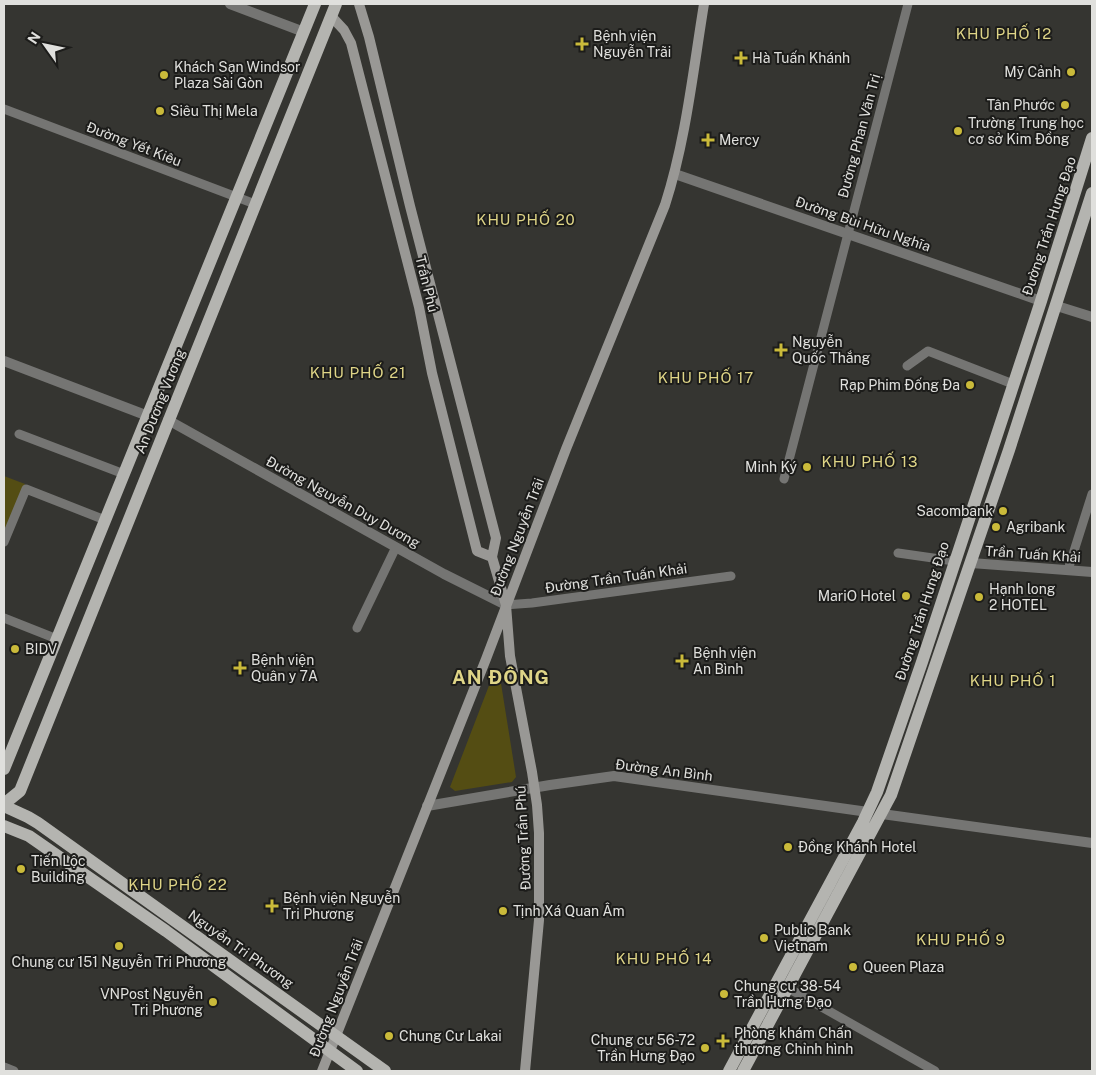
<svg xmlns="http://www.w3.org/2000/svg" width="1096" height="1075" font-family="'Public Sans',sans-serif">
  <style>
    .green { fill: #544d13 }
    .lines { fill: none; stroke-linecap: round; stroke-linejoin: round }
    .minor { stroke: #757573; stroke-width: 9 }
    .tertiary { stroke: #757573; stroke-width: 10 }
    .secondary { stroke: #999895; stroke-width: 10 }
    .primary { stroke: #b4b4b0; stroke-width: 12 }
    .poi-dot { fill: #caba3a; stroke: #1c1c1a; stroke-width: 2 }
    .labels { text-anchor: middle; stroke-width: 4; stroke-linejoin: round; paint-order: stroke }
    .poi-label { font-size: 14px; fill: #e0e0dd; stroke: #1c1c1a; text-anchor: start }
    .street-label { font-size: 14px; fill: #e0e0dd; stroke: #1c1c1a }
    .neighbourhood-label { font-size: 15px; letter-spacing: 1px; fill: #dfd587; stroke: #1c1c1a }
    .district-label { font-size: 19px; font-weight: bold; letter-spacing: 1px; fill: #dfd587; stroke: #1c1c1a }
  </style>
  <rect width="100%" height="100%" fill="#353531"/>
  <path class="green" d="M4,476L25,484L4,533Z
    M495,670L499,671L516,777L512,782L455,791L450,787Z"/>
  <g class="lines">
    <path class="minor" d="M4,109L255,204
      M907,366L928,351L1013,384
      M19,434L124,474
      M784,479L908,4
      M4,542L26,489L105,520
      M898,553L954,561
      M1068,570L1092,494
      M506,605L532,603L731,576
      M4,618L57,639
      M357,628L396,547
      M788,988L935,1071
      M4,1067L14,1071"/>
    <path class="tertiary" d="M230,4L304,32
      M675,174L1041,301
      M1057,306L1092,317
      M4,361L148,416
      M168,420L444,574L506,605
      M971,563L1092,572
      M427,806L550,785L614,776L868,812
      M882,814L1092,843"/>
    <path class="secondary" d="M359,4L369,37L410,206L496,538L492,557L506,605L510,656L532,772L537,805L539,833V920L525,1071
      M331,16L344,30L351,43L419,307L432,373L477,551L492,557
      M322,1071L486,659L566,449L665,205C686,140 693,71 704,4"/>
    <path class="primary" d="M4,769L315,4
      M4,804L20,791L336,4
      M4,806L28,817L38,823L385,1071
      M4,826L29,836L166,931L357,1071
      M729,1071L863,822L877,792L922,662L1041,301L1092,138
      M743,1071L891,795L1009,450L1092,193"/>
  </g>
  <g class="poi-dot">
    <path d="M579.5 36.5h5v5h5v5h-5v5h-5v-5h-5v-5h5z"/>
    <path d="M738.5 50.5h5v5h5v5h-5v5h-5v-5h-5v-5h5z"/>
    <circle cx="1071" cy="72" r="5"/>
    <circle cx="164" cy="75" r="5"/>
    <circle cx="1065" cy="105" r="5"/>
    <circle cx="160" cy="111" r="5"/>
    <circle cx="958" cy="131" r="5"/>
    <path d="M705.5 132.5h5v5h5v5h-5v5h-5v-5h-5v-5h5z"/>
    <path d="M778.5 342.5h5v5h5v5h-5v5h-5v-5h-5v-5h5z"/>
    <circle cx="970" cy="385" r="5"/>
    <circle cx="807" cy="467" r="5"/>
    <circle cx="1003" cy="511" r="5"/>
    <circle cx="996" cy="527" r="5"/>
    <circle cx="906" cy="596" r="5"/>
    <circle cx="979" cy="597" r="5"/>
    <circle cx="15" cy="649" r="5"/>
    <path d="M679.5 653.5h5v5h5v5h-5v5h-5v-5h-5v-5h5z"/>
    <path d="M237.5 660.5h5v5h5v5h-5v5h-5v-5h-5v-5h5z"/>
    <circle cx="788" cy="847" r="5"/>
    <circle cx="21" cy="869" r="5"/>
    <path d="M269.5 898.5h5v5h5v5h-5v5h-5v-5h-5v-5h5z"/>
    <circle cx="503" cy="911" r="5"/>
    <circle cx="764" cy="938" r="5"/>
    <circle cx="119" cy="946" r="5"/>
    <circle cx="853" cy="967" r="5"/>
    <circle cx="724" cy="994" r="5"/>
    <circle cx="213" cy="1002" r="5"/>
    <circle cx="389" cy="1036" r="5"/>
    <path d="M720.5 1033.5h5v5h5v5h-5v5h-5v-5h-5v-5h5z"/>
    <circle cx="705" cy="1048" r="5"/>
  </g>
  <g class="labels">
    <g class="poi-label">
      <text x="593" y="41">Bệnh viện<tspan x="593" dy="16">Nguyễn Trãi</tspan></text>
      <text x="752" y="63">Hà Tuấn Khánh</text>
      <text x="174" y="72">Khách Sạn Windsor<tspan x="174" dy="16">Plaza Sài Gòn</tspan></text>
      <text x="1061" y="77" text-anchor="end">Mỹ Cảnh</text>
      <text x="1055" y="110" text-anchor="end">Tân Phước</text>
      <text x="170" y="116">Siêu Thị Mela</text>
      <text x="968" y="128">Trường Trung học<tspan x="968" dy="16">cơ sở Kim Đồng</tspan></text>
      <text x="719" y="145">Mercy</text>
      <text x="792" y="347">Nguyễn<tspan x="792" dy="16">Quốc Thắng</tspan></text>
      <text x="960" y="390" text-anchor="end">Rạp Phim Đống Đa</text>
      <text x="797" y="472" text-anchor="end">Minh Ký</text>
      <text x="993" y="516" text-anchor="end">Sacombank</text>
      <text x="1006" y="532">Agribank</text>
      <text x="989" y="594">Hạnh long<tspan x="989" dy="16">2 HOTEL</tspan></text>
      <text x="896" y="601" text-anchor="end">MariO Hotel</text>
      <text x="25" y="654">BIDV</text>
      <text x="693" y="658">Bệnh viện<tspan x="693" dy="16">An Bình</tspan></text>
      <text x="251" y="665">Bệnh viện<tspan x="251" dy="16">Quân y 7A</tspan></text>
      <text x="798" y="852">Đồng Khánh Hotel</text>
      <text x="31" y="866">Tiến Lộc<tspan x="31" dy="16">Building</tspan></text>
      <text x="283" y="903">Bệnh viện Nguyễn<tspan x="283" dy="16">Tri Phương</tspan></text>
      <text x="513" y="916">Tịnh Xá Quan Âm</text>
      <text x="774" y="935">Public Bank<tspan x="774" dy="16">Vietnam</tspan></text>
      <text x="119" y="967" text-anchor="middle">Chung cư 151 Nguyễn Tri Phương</text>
      <text x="863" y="972">Queen Plaza</text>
      <text x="734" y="991">Chung cư 38-54<tspan x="734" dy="16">Trần Hưng Đạo</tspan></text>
      <text x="203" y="999" text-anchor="end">VNPost Nguyễn<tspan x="203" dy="16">Tri Phương</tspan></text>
      <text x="734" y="1038">Phòng khám Chấn<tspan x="734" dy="16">thương Chỉnh hình</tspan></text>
      <text x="399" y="1041">Chung Cư Lakai</text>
      <text x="695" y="1045" text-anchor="end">Chung cư 56-72<tspan x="695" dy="16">Trần Hưng Đạo</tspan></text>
    </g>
    <g class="street-label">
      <text transform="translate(859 136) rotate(-75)" y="5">Đường Phan Văn Trị</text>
      <text transform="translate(134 144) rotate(21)" y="5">Đường Yết Kiêu</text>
      <text transform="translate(863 224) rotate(19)" y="5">Đường Bùi Hữu Nghĩa</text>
      <text transform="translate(1049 226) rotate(-72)" y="5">Đường Trần Hưng Đạo</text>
      <text transform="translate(427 284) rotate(76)" y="5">Trần Phú</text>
      <text transform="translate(160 401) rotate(-68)" y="5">An Dương Vương</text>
      <text transform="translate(343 502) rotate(29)" y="5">Đường Nguyễn Duy Dương</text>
      <text transform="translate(517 537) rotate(-69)" y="5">Đường Nguyễn Trãi</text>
      <text transform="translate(1033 554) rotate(4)" y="5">Trần Tuấn Khải</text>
      <text transform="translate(616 578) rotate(-8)" y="5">Đường Trần Tuấn Khải</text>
      <text transform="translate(922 611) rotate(-72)" y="5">Đường Trần Hưng Đạo</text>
      <text transform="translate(664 770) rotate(7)" y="5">Đường An Bình</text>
      <text transform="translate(523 838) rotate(-93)" y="5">Đường Trần Phú</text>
      <text transform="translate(241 949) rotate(35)" y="5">Nguyễn Tri Phương</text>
      <text transform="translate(336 998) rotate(-69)" y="5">Đường Nguyễn Trãi</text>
    </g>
    <g class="neighbourhood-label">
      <text x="1004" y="39">KHU PHỐ 12</text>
      <text x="526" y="225">KHU PHỐ 20</text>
      <text x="358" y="378">KHU PHỐ 21</text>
      <text x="706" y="383">KHU PHỐ 17</text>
      <text x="870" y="467">KHU PHỐ 13</text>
      <text x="1013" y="686">KHU PHỐ 1</text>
      <text x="178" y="890">KHU PHỐ 22</text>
      <text x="961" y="945">KHU PHỐ 9</text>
      <text x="664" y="964">KHU PHỐ 14</text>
    </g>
    <g class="district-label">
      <text x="501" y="684">AN ĐÔNG</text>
    </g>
  </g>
  <rect width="1096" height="1075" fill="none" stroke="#e0e0dd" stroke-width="10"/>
  <g transform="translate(45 45) rotate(303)" stroke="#1c1c1a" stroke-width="4" paint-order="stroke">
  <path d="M0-4L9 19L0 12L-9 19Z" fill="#e0e0dd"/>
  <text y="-8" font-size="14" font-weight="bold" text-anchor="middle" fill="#e0e0dd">N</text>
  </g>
</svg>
